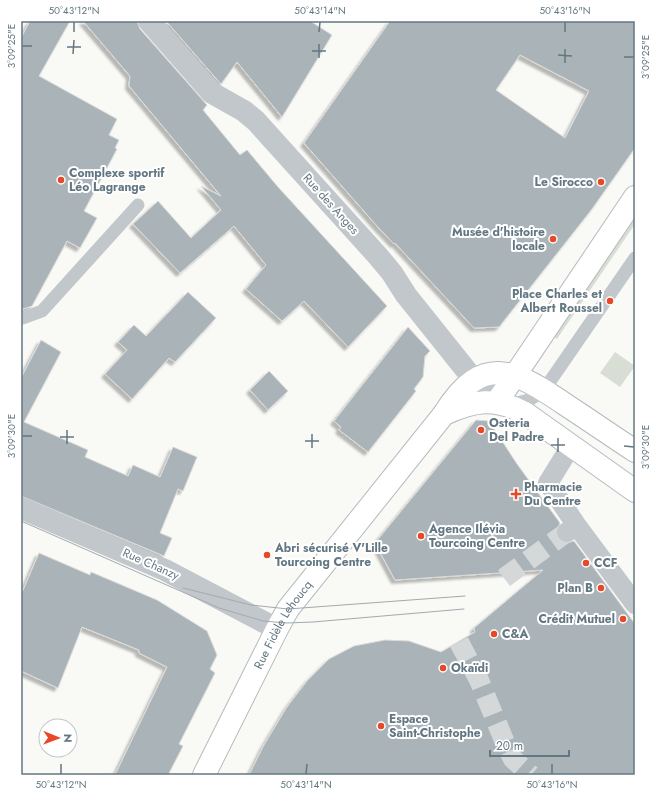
<svg xmlns="http://www.w3.org/2000/svg" width="656" height="796" font-family="Jost,sans-serif">
  <style>
    .green { fill: #d9ded5 }
    .building { fill: #a9b3b8; stroke: #dbdbd9; fill-rule: evenodd; filter: url(#shadow) }
    .lines { fill: none; stroke-linecap: round; stroke-linejoin: round }
    .pedestrian-tunnel { stroke: #d4d8d9; stroke-width: 20; stroke-dasharray: 20 10; stroke-linecap: butt }
    .secondary-casing { stroke: #b4bbbf; stroke-width: 24 }
    .service { stroke: #c2c7cb; stroke-width: 13 }
    .pedestrian { stroke: #c2c7cb; stroke-width: 20 }
    .minor { stroke: #c2c7cb; stroke-width: 22 }
    .tertiary { stroke: #c2c7cb; stroke-width: 22 }
    .secondary { stroke: #fff; stroke-width: 22 }
    .tram { stroke: #a1aaaf; stroke-width: 1 }
    .ticks { fill: none; stroke: #637782; stroke-width: 1.5 }
    .poi-dot { fill: #e74828; stroke: #fff; stroke-width: 1.5 }
    .labels { text-anchor: middle; stroke-width: 4; stroke-linejoin: round; paint-order: stroke }
    .poi-label { font-size: 12px; font-weight: bold; fill: #637782; stroke: #fff; text-anchor: start }
    .street-label { font-size: 12px; fill: #637782; stroke: #fff }
    .neatline { fill: none; stroke: #637782; stroke-width: 1.5 }
    .ticks-label { font-size: 10px; text-anchor: middle; fill: #637782 }
  </style>
  <defs>
    <filter id="shadow"><feDropShadow dx="-3.5" dy="3.5" stdDeviation="1" flood-color="#0004"/></filter>
  </defs>
  <rect width="100%" height="100%" fill="#f9f9f6"/>
  <path class="green" d="M635,209V224L557,339L550,334Z
    M615,352L635,366L620,387L600,373Z"/>
  <path class="building" d="M30,21H70L39,76L117,119L109,135L119,140L115,148L117,149L84,211L97,218L80,248L67,241L32,306L23,309H21V38Z
    M83,21H137L140,29L207,105L203,110L240,155L247,150L278,187L387,306L348,347L304,301L282,321L246,289L266,265L234,226L180,273L133,224L158,201L191,238L221,210L201,186L221,196L129,86L130,76Z
    M166,21H310L332,35L282,117L237,62L221,84L220,83Z
    M390,21H635V148L592,209L499,327L474,328L395,243L394,244L377,226L304,143ZM520,55L589,91L565,138L496,90Z
    M188,292L216,318L175,362L169,358L132,399L105,374L127,350L118,342L134,325L146,336Z
    M408,327L430,351L425,356L423,377L414,389L416,391L368,452L339,430L341,427L334,421Z
    M41,340L61,352L24,422L88,450L85,457L128,476L133,465L160,477L173,447L197,457L183,491L178,489L160,533L172,538L164,556L21,496V378Z
    M269,371L288,391L268,410L250,390Z
    M476,420L489,421L517,464L560,523L556,532L557,538L567,543L574,541L635,624V775H249L264,745L287,707L307,681L329,659L354,646L385,640L409,641L441,652L475,632L474,628L543,570L395,580L375,543Z
    M39,553L90,575L91,572L157,600L207,631L217,655L210,669L215,673L179,744L183,746L168,775H115L167,667L139,653V650L82,627L58,688L21,671V595Z"/>
  <g class="lines">
    <path class="pedestrian-tunnel" d="M504,578L567,532
      M459,642L479,680L506,745L513,759L531,775"/>
    <defs>
      <g id="secondary">
        <path d="M497,402L635,197"/>
        <path d="M444,414C475,400 494,397 525,413L635,491"/>
        <path id="s1" d="M204,775L277,629L288,609L444,414C483,351 516,371 566,405C589,420 612,436 635,451"/>
      </g>
    </defs>
    <use href="#secondary" class="secondary-casing"/>
    <path class="service" d="M21,317L23,318L42,311L138,205
      M509,405L529,400L544,390L635,258"/>
    <path class="pedestrian" d="M566,454L548,483L577,526L567,532
      M577,526L635,604"/>
    <path class="minor" d="M21,508L165,570L277,629"/>
    <path class="tertiary" d="M149,21L212,93L244,111L256,121L377,255L392,273L406,295L474,380L497,402"/>
    <use href="#secondary" class="secondary"/>
    <path class="tram" d="M21,521L219,608L263,621L287,623L313,622L464,609
      M183,588L251,605L288,609L465,596"/>
  </g>
  <path class="ticks" d="M74,32V22M319,32L320,22M565,32V22M22,46H32M67,47H81M312,51H326M73,54L74,40M558,55L572,56M624,57H634M319,58V44M565,63V49M22,436H32M60,437H74M305,441H319M67,444V430M551,445H565M624,446L634,447M312,448V434M558,452V438M61,774V764M306,774L307,764M552,774V764"/>
  <g class="poi-dot">
    <circle cx="61" cy="180" r="4"/>
    <circle cx="601" cy="182" r="4"/>
    <circle cx="553" cy="239" r="4"/>
    <circle cx="610" cy="301" r="4"/>
    <circle cx="481" cy="430" r="4"/>
    <path d="M514 488h4v4h4v4h-4v4h-4v-4h-4v-4h4z"/>
    <circle cx="421" cy="536" r="4"/>
    <circle cx="267" cy="555" r="4"/>
    <circle cx="586" cy="563" r="4"/>
    <circle cx="601" cy="588" r="4"/>
    <circle cx="623" cy="619" r="4"/>
    <circle cx="494" cy="634" r="4"/>
    <circle cx="443" cy="668" r="4"/>
    <circle cx="381" cy="726" r="4"/>
  </g>
  <g class="labels">
    <g class="poi-label">
      <text x="69" y="177">Complexe sportif<tspan x="69" dy="14">Léo Lagrange</tspan></text>
      <text x="593" y="186" text-anchor="end">Le Sirocco</text>
      <text x="545" y="236" text-anchor="end">Musée d'histoire<tspan x="545" dy="14">locale</tspan></text>
      <text x="602" y="298" text-anchor="end">Place Charles et<tspan x="602" dy="14">Albert Roussel</tspan></text>
      <text x="489" y="427">Osteria<tspan x="489" dy="14">Del Padre</tspan></text>
      <text x="524" y="491">Pharmacie<tspan x="524" dy="14">Du Centre</tspan></text>
      <text x="429" y="533">Agence Ilévia<tspan x="429" dy="14">Tourcoing Centre</tspan></text>
      <text x="275" y="552">Abri sécurisé V'Lille<tspan x="275" dy="14">Tourcoing Centre</tspan></text>
      <text x="594" y="567">CCF</text>
      <text x="593" y="592" text-anchor="end">Plan B</text>
      <text x="615" y="623" text-anchor="end">Crédit Mutuel</text>
      <text x="502" y="638">C&amp;A</text>
      <text x="451" y="672">Okaïdi</text>
      <text x="389" y="723">Espace<tspan x="389" dy="14">Saint-Christophe</tspan></text>
    </g>
    <g class="street-label">
      <text transform="translate(331 204) rotate(48)" y="4">Rue des Anges</text>
      <text transform="translate(151 564) rotate(24)" y="4">Rue Chanzy</text>
      <text dy="4" stroke="none"><textPath href="#s1" startOffset="170">Rue Fidèle Lehoucq</textPath></text>
    </g>
  </g>
  <rect width="656" height="796" fill="none" stroke="#ffffff" stroke-width="44"/>
  <g transform="translate(58 738) rotate(91)"><circle r="19" fill="#ffffff" stroke="#c1c9cd"/>
  <path d="M0-3L7 15L0 10L-7 15Z" fill="#e74828"/>
  <text y="-6" font-size="11" font-weight="bold" text-anchor="middle" fill="#637782">N</text>
  </g>
  <path d="M490 750v6h79v-6" fill="none" stroke="#637782" stroke-width="2"/>
  <text x="496" y="750" font-size="12" fill="#637782" stroke="#ffffff" stroke-width="3" paint-order="stroke">20 m</text>
  <rect x="22" y="22" width="612" height="752" class="neatline"/>
  <g class="ticks-label">
    <text x="74" y="14">50°43'12"N</text>
    <text x="320" y="14">50°43'14"N</text>
    <text x="565" y="14">50°43'16"N</text>
    <text transform="translate(11 46) rotate(-90)" y="4">3°09'25"E</text>
    <text transform="translate(645 57) rotate(-90)" y="4">3°09'25"E</text>
    <text transform="translate(11 436) rotate(-90)" y="4">3°09'30"E</text>
    <text transform="translate(645 447) rotate(-90)" y="4">3°09'30"E</text>
    <text x="61" y="788">50°43'12"N</text>
    <text x="306" y="788">50°43'14"N</text>
    <text x="552" y="788">50°43'16"N</text>
  </g>
</svg>
